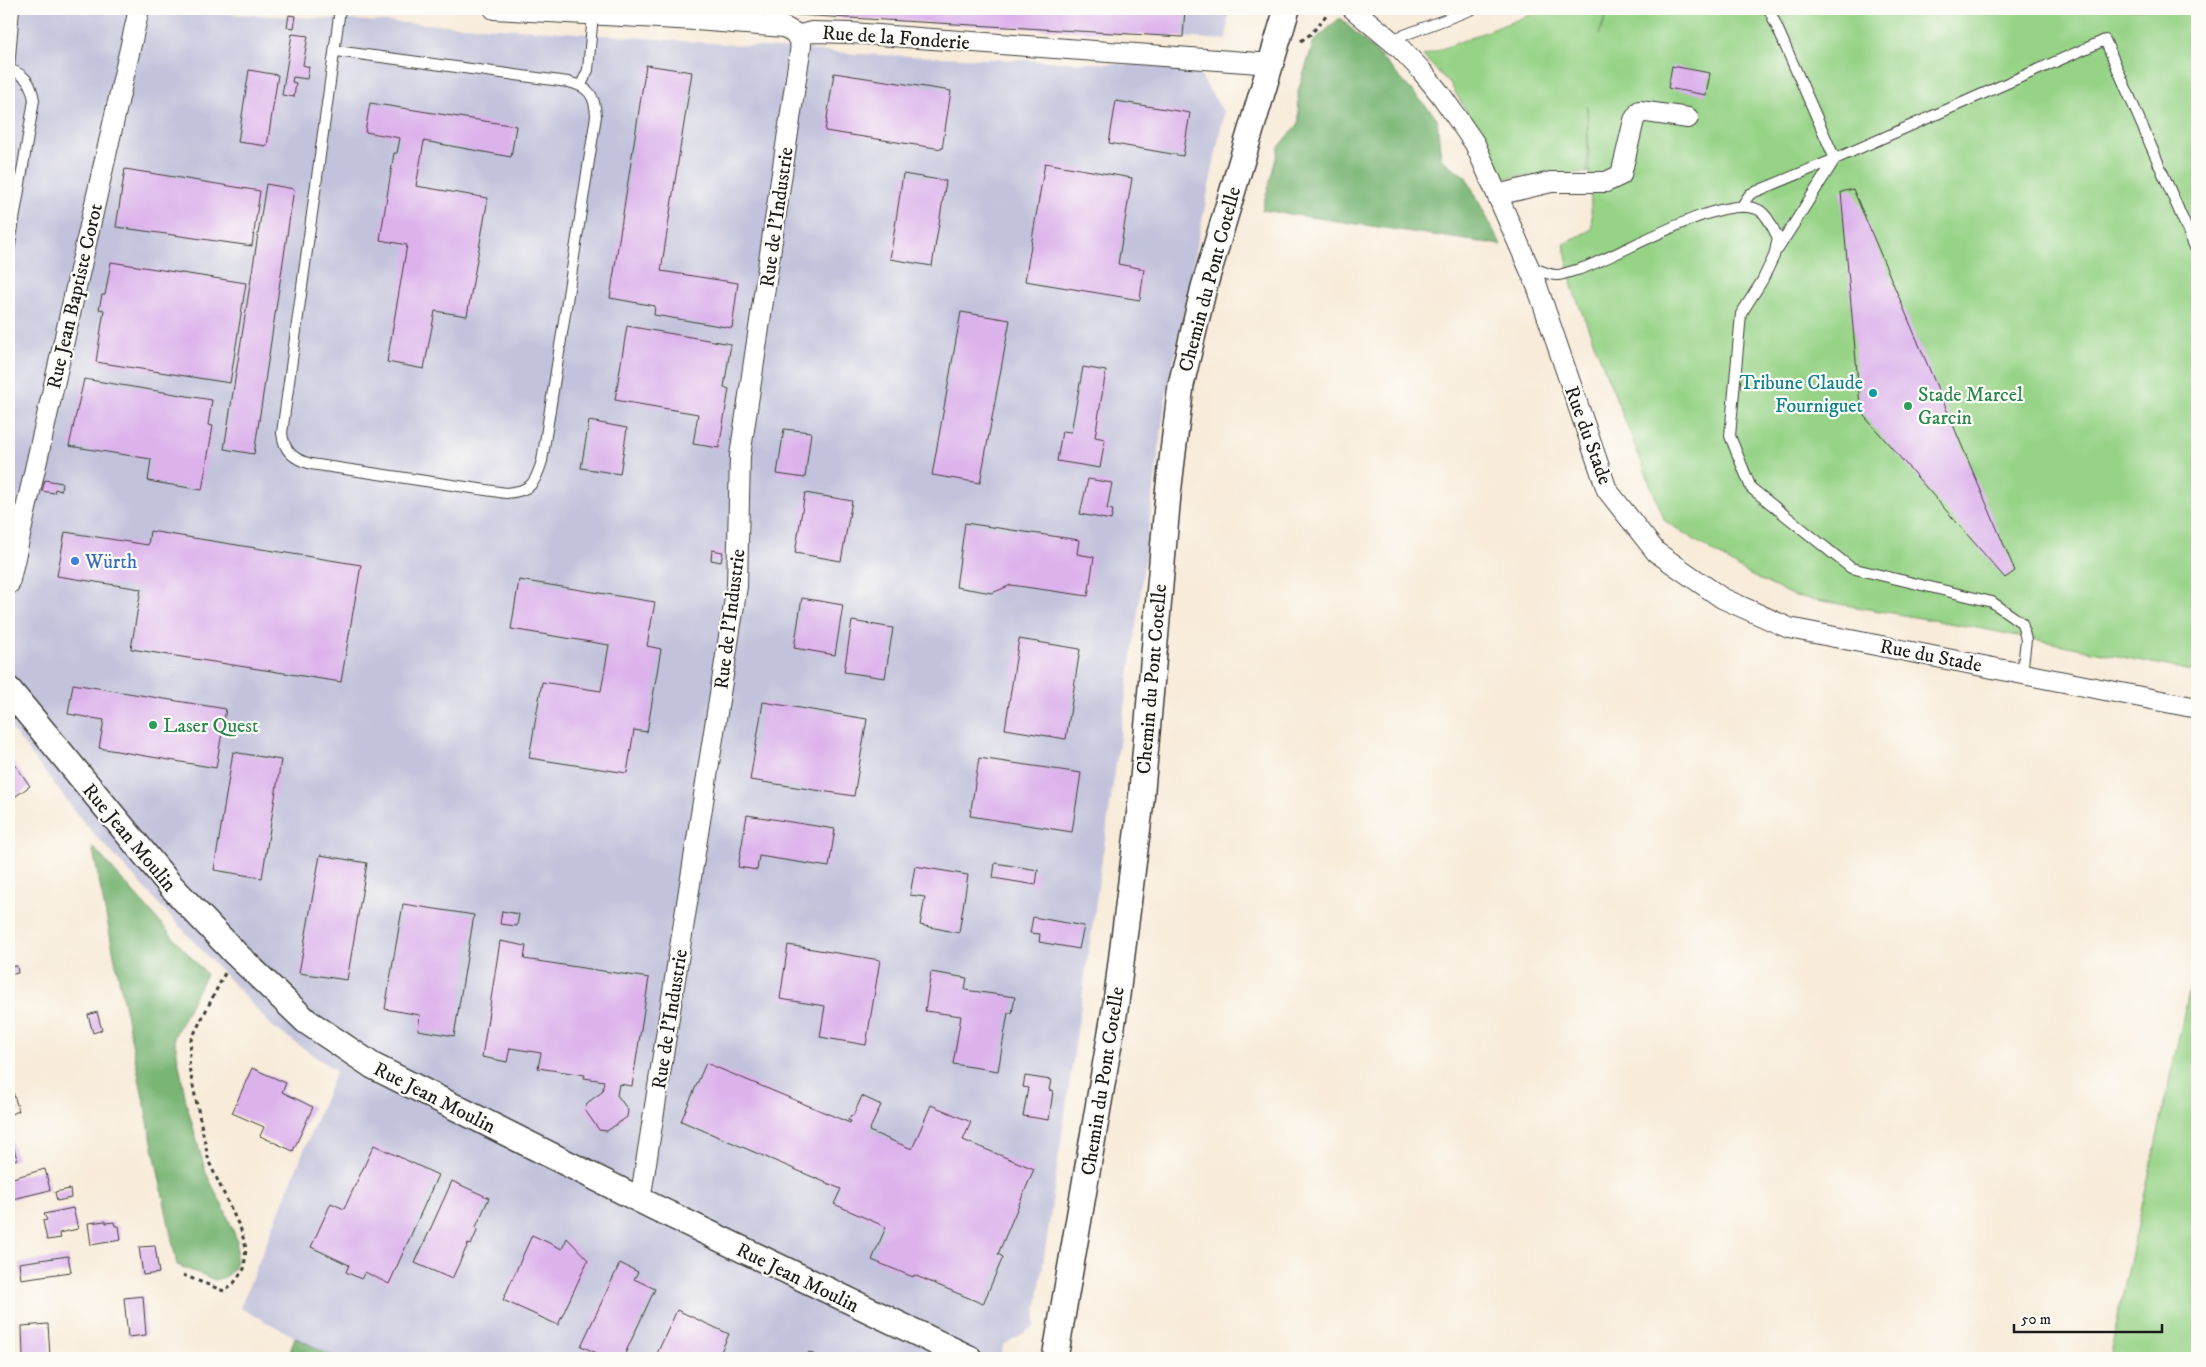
<svg xmlns="http://www.w3.org/2000/svg" width="2206" height="1367" font-family="'IM FELL DW Pica',serif">
  <style>
    .industrial { fill: #c2c2dc }
    .green { fill: #97d387; stroke: #5a7852 }
    .forest { fill: #79b574; stroke: #4a6848 }
    .building { fill: #dcb2eb }
    .lines { fill: none; stroke-linecap: round; stroke-linejoin: round }
    .service-casing { stroke: #3d3b38; stroke-width: 12 }
    .minor-casing { stroke: #3d3b38; stroke-width: 22 }
    .tertiary-casing { stroke: #3d3b38; stroke-width: 28 }
    .path { stroke: #3d3b38; stroke-width: 3; stroke-dasharray: 4 4; stroke-linecap: butt }
    .service { stroke: #fff; stroke-width: 10 }
    .minor { stroke: #fff; stroke-width: 20 }
    .tertiary { stroke: #fff; stroke-width: 25 }
    .culture-dot { fill: #0f9aa8; stroke: #fdfcf7; stroke-width: 2 }
    .leisure-dot { fill: #2e9e5b; stroke: #fdfcf7; stroke-width: 2 }
    .shop-dot { fill: #3f7fe0; stroke: #fdfcf7; stroke-width: 2 }
    .labels { text-anchor: middle; stroke-width: 4.5; stroke-linejoin: round; paint-order: stroke }
    .street-label { font-size: 20px; fill: #1c1c1c; stroke: #fdfcf7 }
    .culture-label { font-size: 20px; fill: #0d838f; stroke: #fdfcf7; text-anchor: end }
    .leisure-label { font-size: 20px; fill: #27864d; stroke: #fdfcf7; text-anchor: start }
    .shop-label { font-size: 20px; fill: #366cbe; stroke: #fdfcf7; text-anchor: start }
  </style>
  <rect width="100%" height="100%" fill="#fdfcf7"/>
  <filter id="ink" filterUnits="userSpaceOnUse"><feTurbulence type="fractalNoise" baseFrequency=".02" numOctaves="2"/><feDisplacementMap in="SourceGraphic" scale="10" xChannelSelector="R" yChannelSelector="G"/><feConvolveMatrix kernelMatrix="1 2 1 2 8 2 1 2 1" color-interpolation-filters="sRGB"/></filter>
  <filter id="wash" filterUnits="userSpaceOnUse"><feTurbulence type="fractalNoise" baseFrequency=".0096" numOctaves="4" result="noise"/><feDisplacementMap in="SourceGraphic" scale="20" xChannelSelector="R" yChannelSelector="G"/><feGaussianBlur stdDeviation="1.12" result="paint"/><feColorMatrix in="noise" values="0 0 0 0 0 0 0 0 0 0 0 0 0 0 0 0 0 1.4 0 .05"/><feComposite in="paint" operator="in"/></filter>
  <g filter="url(#wash)">
    <rect width="100%" height="100%" fill="#f8ebd9"/>
    <path class="industrial" d="M9,9H139L536,30L858,54L1195,67L1224,113L1165,403L1136,627L1034,1327L1003,1345L1001,1358H335L240,1308L336,1071L273,1027L85,824L9,726Z
      M751,9H1229L1226,40Z"/>
    <path class="green" d="M1545,9H1608L1599,35L1609,9H2197V672L1983,629L1794,596L1750,575L1665,521L1573,290L1564,244L1592,229L1587,106L1588,172L1505,178L1451,85L1423,56Z
      M2197,954V1358H2109Z"/>
    <path class="forest" d="M1340,18L1377,53L1437,118L1441,159L1466,177L1501,245L1262,210L1279,147L1299,123L1298,91L1314,41Z
      M92,846L206,974L174,1037L186,1102L206,1173L226,1213L237,1240L235,1268L225,1277L215,1280L177,1265Z
      M295,1337L335,1358H288Z"/>
    <g id="blocks">
      <path class="building" d="M780,9H1185L1183,37L779,14Z
        M289,15L296,16L294,28L287,27Z
        M292,34L308,36L303,65L309,67L307,79L293,77L292,82L296,83L294,97L282,95Z
        M646,65L692,72L661,271L738,283L732,328L654,315L655,306L610,298Z
        M1672,66L1710,73L1706,95L1668,88Z
        M249,70L278,75L267,146L238,142Z
        M834,73L951,91L942,149L825,131Z
        M1116,101L1190,113L1183,156L1109,143Z
        M370,103L516,126L511,157L424,141L416,186L488,198L467,316L435,311L424,369L387,362L407,245L380,240L394,153H397L400,138L365,132Z
        M1045,163L1132,178L1118,264L1144,269L1140,300L1025,281Z
        M125,169L260,191L252,246L116,227Z
        M903,174L946,181L932,266L890,259Z
        M266,184L294,189L254,454L224,449Z
        M1853,189L2015,571L2005,578L1864,416L1860,406L1841,192Z
        M111,262L246,283L230,383L96,362L104,310L99,309L102,295H105Z
        M961,312L1010,320L980,483L932,475Z
        M627,326L731,344L724,387L729,389L719,448L693,444L698,414L615,400Z
        M1083,367L1106,371L1095,437L1105,439L1100,468L1057,461L1062,431L1071,432Z
        M84,379L212,400L208,425L213,426L202,490L148,481L151,459L69,446Z
        M589,421L627,428L620,474L581,468Z
        M784,429L811,432L805,478L777,474Z
        M1088,479L1112,483L1107,509L1113,510L1111,520L1080,514Z
        M45,480L62,483L61,491L55,489L54,493L42,491Z
        M805,493L852,501L841,561L795,553Z
        M965,523L1079,540L1077,554L1094,557L1088,596L1011,585L992,593L956,587Z
        M150,531L361,565L341,682L131,649L141,589L57,576L65,532L148,545Z
        M712,550L723,552L721,562L711,560Z
        M519,580L655,602L647,646L661,649L647,732L634,730L627,773L529,758L542,682L601,691L609,645L511,629Z
        M802,598L843,605L835,655L794,648Z
        M852,621L893,628L885,678L844,672Z
        M1019,639L1080,649L1066,739L1005,729Z
        M73,684L226,709L216,768L99,748L104,720L68,714Z
        M763,702L867,719L854,796L750,780Z
        M233,752L281,760L262,878L214,870Z
        M9,756L30,786L9,801Z
        M979,758L1081,773L1072,832L970,816Z
        M747,815L835,829L829,867L759,856L757,870L738,867Z
        M320,855L367,863L347,980L299,973Z
        M995,863L1038,870L1036,885L993,878Z
        M915,866L968,875L959,933L920,925L925,897L910,895Z
        M403,904L474,915L454,1036L418,1030L420,1015L385,1009Z
        M502,911L519,914L517,926L500,924Z
        M1033,917L1084,926L1079,949L1039,942L1040,934L1030,933Z
        M500,941L526,946L524,959L649,978L632,1086L619,1084L617,1095L628,1110L627,1117L607,1131L599,1130L585,1110L587,1103L602,1092L604,1081L584,1078L585,1075L538,1068L541,1053L510,1048L507,1062L482,1057Z
        M788,945L880,960L866,1045L820,1037L825,1006L780,999Z
        M17,966L18,973L9,975V967Z
        M931,972L967,978L965,990L1015,997L1012,1013H1008L998,1071L953,1064L961,1016L925,1011Z
        M97,1012L102,1030L93,1033L88,1015Z
        M706,1063L850,1123L851,1121L848,1120L851,1115L853,1116L862,1096L881,1105L869,1131L912,1149L931,1105L971,1122L963,1140L1034,1169L998,1254L1003,1257L983,1304L914,1275L913,1277L872,1260L886,1227L834,1204L841,1189L681,1121Z
        M252,1068L286,1083L282,1092L313,1107L293,1151L260,1136L264,1127L232,1113Z
        M1025,1076L1051,1080L1049,1090L1053,1091L1049,1120L1023,1116L1028,1088L1023,1087Z
        M11,1086L19,1111L9,1115V1087Z
        M9,1132L17,1159L9,1162Z
        M374,1145L438,1175L389,1284L365,1272L361,1279L346,1272L349,1265L311,1247L331,1203L344,1209Z
        M45,1169L50,1190L9,1200V1179Z
        M452,1181L489,1198L476,1227L477,1231L471,1245L468,1244L452,1279L415,1263Z
        M70,1189L71,1198L57,1201L55,1192Z
        M73,1208L78,1229L59,1233L61,1238L47,1240L43,1221L47,1220L44,1214Z
        M106,1221V1223L114,1222L115,1226H119L121,1240L91,1245L88,1223Z
        M532,1235L562,1249L567,1238L588,1260L558,1325L503,1300Z
        M155,1246L159,1273L143,1275L139,1247Z
        M68,1256L71,1272L21,1279L19,1263Z
        M620,1263L638,1272L634,1279L655,1289L623,1358H608L581,1346Z
        M143,1296L146,1335L128,1337L124,1298Z
        M677,1310L729,1334L718,1358H655Z
        M48,1324L50,1356L23,1358L22,1326Z
        M809,1352L821,1358H805Z"/>
    </g>
  </g>
  <g filter="url(#ink)">
    <use href="#blocks" fill-opacity="0" stroke="#3d3b38" stroke-width="1"/>
    <g class="lines">
      <defs>
        <path id="service" d="M1769,9L1835,159L1778,249
          M1391,40L1473,9
          M336,51L568,82C589,87 595,95 596,116L542,461C535,484 531,491 506,493L311,464C293,459 284,451 282,433L340,9
          M9,68L14,9
          M9,69C25,75 31,82 34,100L9,250
          M581,85L588,70L593,14
          M1741,207L1750,194L1835,159L2105,40L2197,252
          M1529,266C1537,269 1546,274 1555,275C1561,276 1570,271 1577,270C1616,259 1722,191 1759,210C1768,215 1773,229 1778,238L1774,256L1762,281L1741,314L1730,436L1751,488L1851,568L1992,602L2022,623L2026,640L2022,673"/>
        <path id="minor" d="M494,9L696,20L784,27L795,33L801,45L740,456L737,586L640,1201
          M1353,9L1401,49L1420,69L1441,95L1475,144L1537,286L1607,490L1656,552L1722,598L1789,628L2197,708
          M797,36L812,32L851,33L1272,64
          M1497,195L1551,182H1606L1621,175L1634,120L1640,111L1688,118
          M9,584L139,9"/>
        <path id="tertiary" d="M9,690L171,886L235,953L306,1021L373,1066L654,1207L969,1358
          M1055,1358L1116,1003L1141,801L1168,494L1181,385L1204,287L1287,9"/>
      </defs>
      <use href="#service" class="service-casing"/>
      <use href="#minor" class="minor-casing"/>
      <use href="#tertiary" class="tertiary-casing"/>
      <path class="path" d="M1301,41L1312,33L1331,9
        M183,1275L224,1291L234,1283L244,1269L246,1248L241,1230L209,1162L189,1067L191,1040L225,973"/>
      <use href="#service" class="service"/>
      <use href="#minor" class="minor"/>
      <use href="#tertiary" class="tertiary"/>
    </g>
  </g>
  <circle class="culture-dot" cx="1873" cy="393" r="5"/>
  <g class="leisure-dot">
    <circle cx="1908" cy="406" r="5"/>
    <circle cx="153" cy="725" r="5"/>
  </g>
  <circle class="shop-dot" cx="75" cy="561" r="5"/>
  <g class="labels">
    <g class="street-label">
      <text transform="translate(896 37) rotate(4)" y="7">Rue de la Fonderie</text>
      <text transform="translate(776 217) rotate(-82)" y="7">Rue de l'Industrie</text>
      <text transform="translate(1209 279) rotate(-75)" y="7">Chemin du Pont Cotelle</text>
      <text transform="translate(74 296) rotate(-77)" y="7">Rue Jean Baptiste Corot</text>
      <text transform="translate(1589 435) rotate(70)" y="7">Rue du Stade</text>
      <text transform="translate(729 619) rotate(-83)" y="7">Rue de l'Industrie</text>
      <text transform="translate(1931 655) rotate(11)" y="7">Rue du Stade</text>
      <text transform="translate(1151 679) rotate(-85)" y="7">Chemin du Pont Cotelle</text>
      <text transform="translate(130 837) rotate(50)" y="7">Rue Jean Moulin</text>
      <text transform="translate(669 1019) rotate(-81)" y="7">Rue de l'Industrie</text>
      <text transform="translate(1102 1081) rotate(-81)" y="7">Chemin du Pont Cotelle</text>
      <text transform="translate(435 1097) rotate(27)" y="7">Rue Jean Moulin</text>
      <text transform="translate(798 1277) rotate(26)" y="7">Rue Jean Moulin</text>
    </g>
    <g class="culture-label">
      <text x="1863" y="389">Tribune Claude<tspan x="1863" dy="23">Fourniguet</tspan></text>
    </g>
    <g class="leisure-label">
      <text x="1918" y="401">Stade Marcel<tspan x="1918" dy="23">Garcin</tspan></text>
      <text x="163" y="732">Laser Quest</text>
    </g>
    <g class="shop-label">
      <text x="85" y="568">Würth</text>
    </g>
  </g>
  <rect width="2206" height="1367" fill="none" stroke="#fdfcf7" stroke-width="30"/>
  <path d="M2014 1324v8h148v-8" fill="none" stroke="#1c1c1c" stroke-width="2.5"/>
  <text x="2021" y="1324" font-size="15" fill="#1c1c1c" stroke="#fdfcf7" stroke-width="4" paint-order="stroke">50 m</text>
</svg>
